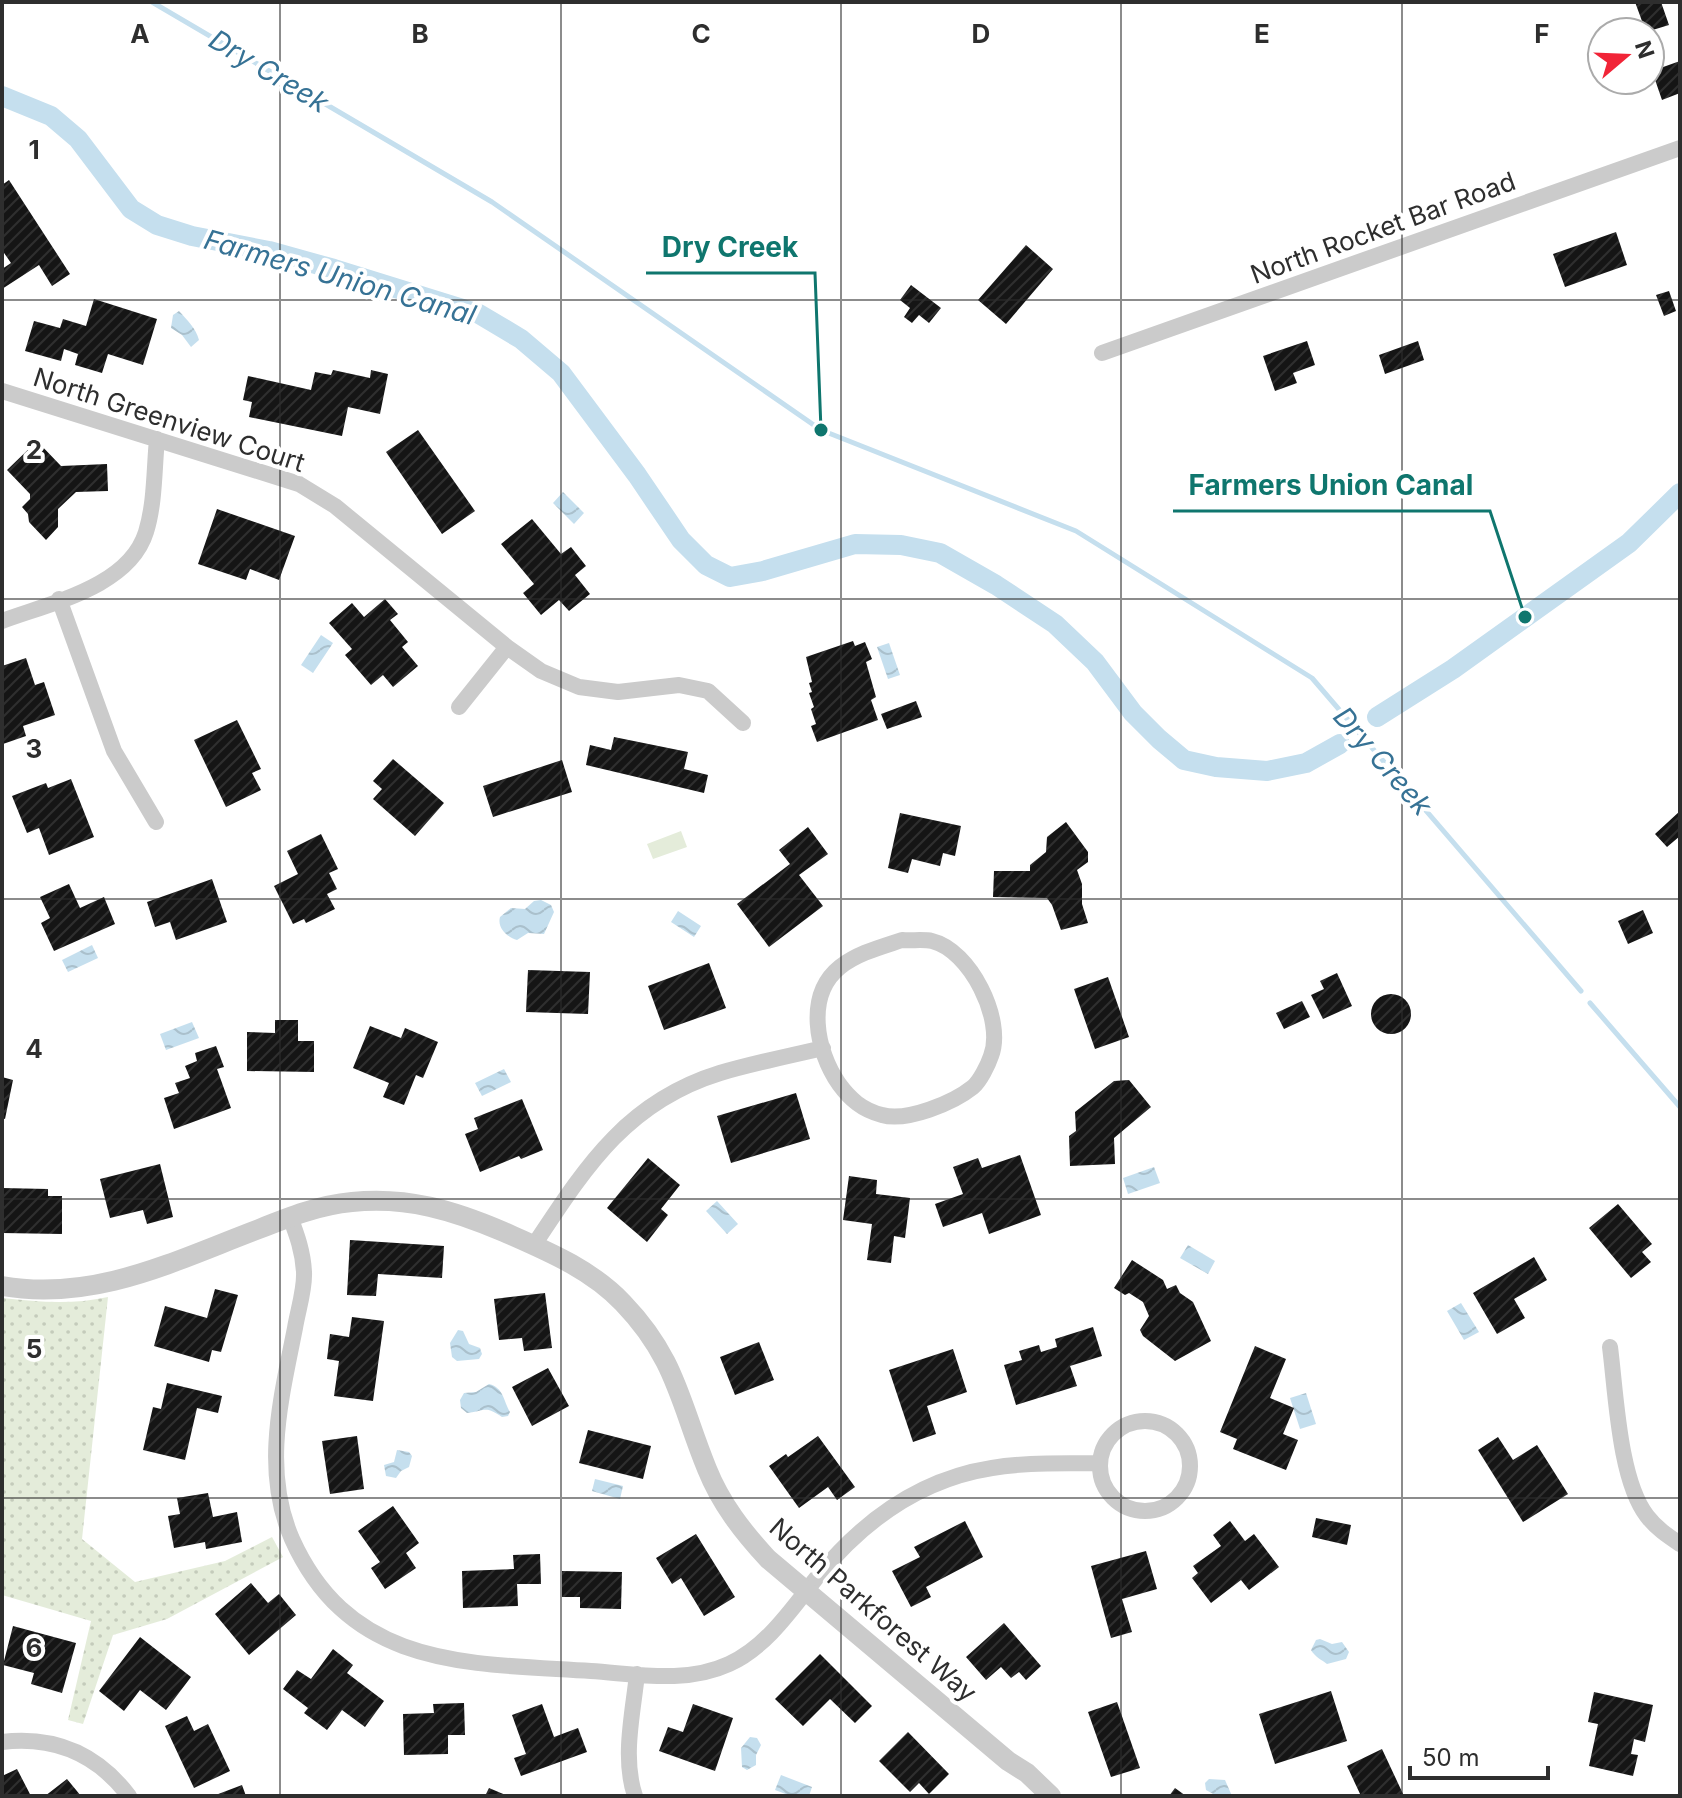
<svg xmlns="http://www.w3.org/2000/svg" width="1682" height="1798" font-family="Inter,sans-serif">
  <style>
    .grass { fill: #e4ecda }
    .park { fill: url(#park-dots) }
    .water { fill: url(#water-waves) }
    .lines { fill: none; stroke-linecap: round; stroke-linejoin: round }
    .stream { stroke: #c5dfee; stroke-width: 5 }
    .canal { stroke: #c5dfee; stroke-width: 20 }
    .building { fill: url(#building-hatch) }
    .minor { stroke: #cbcbcb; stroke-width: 16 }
    .tertiary { stroke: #cbcbcb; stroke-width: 20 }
    .grid { fill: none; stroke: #2e2e2e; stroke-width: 2; stroke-opacity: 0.55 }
    .labels { text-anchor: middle; stroke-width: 8; stroke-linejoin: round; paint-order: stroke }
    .street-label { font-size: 26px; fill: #2e2e2e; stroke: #fff }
    .water-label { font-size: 28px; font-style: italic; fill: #367295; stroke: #fff }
    .grid-label { font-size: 26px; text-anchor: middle; font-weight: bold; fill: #2e2e2e; stroke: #fff; stroke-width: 8; stroke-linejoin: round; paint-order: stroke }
    .leader { fill: none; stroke: #0f766e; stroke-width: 3 }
    .callout-dot { fill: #0f766e; stroke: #fff; stroke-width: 3 }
    .callout-label { font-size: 28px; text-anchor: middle; font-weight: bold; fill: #0f766e; stroke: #fff; stroke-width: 8; stroke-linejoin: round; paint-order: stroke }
  </style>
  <defs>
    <pattern id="park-dots" width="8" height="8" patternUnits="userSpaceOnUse" patternTransform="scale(2)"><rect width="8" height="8" fill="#e4ecda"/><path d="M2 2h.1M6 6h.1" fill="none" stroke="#c4cbbb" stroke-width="1.8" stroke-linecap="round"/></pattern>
    <pattern id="water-waves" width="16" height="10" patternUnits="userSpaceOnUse" patternTransform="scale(2)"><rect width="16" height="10" fill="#c5dfee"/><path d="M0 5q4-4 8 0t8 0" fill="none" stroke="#aac0cc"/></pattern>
    <pattern id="building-hatch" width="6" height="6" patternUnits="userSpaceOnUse" patternTransform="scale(2)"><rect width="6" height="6" fill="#151515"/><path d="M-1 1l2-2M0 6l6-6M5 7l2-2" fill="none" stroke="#2f2f2f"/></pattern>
  </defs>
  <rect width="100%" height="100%" fill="#fff"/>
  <path class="grass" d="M681,831L687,847L653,859L647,844Z"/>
  <path class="park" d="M108,1297L82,1539L135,1582L225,1561L272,1537L283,1557L167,1619L113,1635L83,1724L68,1720L91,1621L2,1595V1298C39,1302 72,1305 108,1297Z"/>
  <path class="water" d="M179,311C187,320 196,328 199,340L191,347L182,335L171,328L173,315Z
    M563,492L584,513L574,524L553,503Z
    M321,635L333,643L313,673L301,665Z
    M889,643L900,675L888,679L877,647Z
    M541,900L551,905L554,912L544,934L528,933L517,940C507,937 497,928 500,917L511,908L525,909L534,901Z
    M678,911L701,926L694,937L671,922Z
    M92,945L98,958L68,972L62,960Z
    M192,1022L199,1038L166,1050L160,1034Z
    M504,1069L511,1082L482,1096L475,1083Z
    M1154,1167L1160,1183L1128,1194L1123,1178Z
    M717,1201L738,1224L727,1234L706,1211Z
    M1188,1245L1215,1261L1208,1274L1180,1258Z
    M1461,1303L1479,1332L1464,1340L1447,1311Z
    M458,1330L463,1331L469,1344L480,1348L482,1354L479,1359L457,1361L452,1357L450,1343Z
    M489,1384C504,1388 503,1400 510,1412L508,1416L502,1417C484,1405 486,1411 467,1413L461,1408L460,1400L464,1393L476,1392Z
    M1306,1393L1316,1424L1300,1429L1290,1398Z
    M397,1450L409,1452L412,1456L409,1467L401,1471L396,1478L386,1476L384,1465L394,1462Z
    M595,1479L623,1486L620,1499L592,1491Z
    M1320,1639L1332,1644L1342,1642L1349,1652L1346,1659L1327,1664C1322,1660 1315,1657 1311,1650L1316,1640Z
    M750,1737L757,1738L761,1745L756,1755V1765L747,1770L742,1767L741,1748Z
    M781,1775L812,1787L809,1796H791L775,1790Z
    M1209,1779L1225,1780L1232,1796H1217L1206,1790L1205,1783Z"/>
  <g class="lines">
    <path class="stream" d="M152,2L492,202L821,430L1076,531L1312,678L1581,991
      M1590,1003L1680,1107"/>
    <path class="canal" d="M2,96L51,116L78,139L131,209L157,225L192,236L269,251L334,269L479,314L521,339L561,373L637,475L681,540L706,565L730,577L763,571L855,544L901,545L940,553L996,585L1055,624L1095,662L1133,713L1159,739L1184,760L1216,767L1267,771L1306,763L1340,744
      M1377,717L1453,669L1629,543L1680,493"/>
  </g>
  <path class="building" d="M1635,2H1661L1669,25L1646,32Z
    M1680,61V93L1662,100L1652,71Z
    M9,180L70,274L52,286L39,265L2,289V269L11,263L2,250V185Z
    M1616,232L1627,265L1565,287L1553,254Z
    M1026,245L1053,269L1006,324L978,300Z
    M911,285L941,308L929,323L919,315L912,323L904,317L910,308L900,300Z
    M1669,291L1676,311L1664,316L1656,295Z
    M94,299L157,319L143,365L108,354L102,373L75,365L78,354L64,349L61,361L25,351L34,321L60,328L63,319L86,326Z
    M1307,341L1315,365L1293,373L1297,383L1275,391L1263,356Z
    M1418,341L1424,360L1385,374L1379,355Z
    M333,370L370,378L371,370L388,374L380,414L348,407L342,436L249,417L252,402L243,400L248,376L311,390L315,372L331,375Z
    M418,430L475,511L442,534L386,452Z
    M37,441L61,466L107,464L108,491L76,492L58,509V527L46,540L29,522L28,514L22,507L30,499V494L7,470Z
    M217,509L295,536L279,580L250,569L246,580L198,564Z
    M532,519L561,554L571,547L586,566L575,575L590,594L569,611L559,600L541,615L523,593L534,584L501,544Z
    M385,599L398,614L390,620L408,642L402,647L418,666L393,687L383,675L371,685L345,655L352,649L329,623L352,603L364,617Z
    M853,641L855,646L865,642L872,659L866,662L876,697L871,700L878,720L817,742L811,726L816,724L811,709L814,707L809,693L812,692L809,683L812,682L806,657Z
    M26,658L35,685L44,682L55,715L23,726L26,736L3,744L2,666Z
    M916,701L922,717L887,729L881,714Z
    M237,720L261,769L252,773L261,790L226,807L194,740Z
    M614,737L688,752L684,769L708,775L704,793L586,765L590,745L611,750Z
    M393,759L444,803L415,836L373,799L382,789L373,781Z
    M562,760L572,792L493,817L483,786Z
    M71,779L94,837L49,855L39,828L27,833L12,796L46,783L48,788Z
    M1680,811V836L1667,847L1655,834Z
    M900,813L961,826L955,856L943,853L940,866L912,859L908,873L888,868Z
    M1066,822L1088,852V862L1077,870L1082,884V904L1088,923L1061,930L1052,905L1047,898L993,897L994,871H1030V865L1046,852L1047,837Z
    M808,827L828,854L799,875L823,906L769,947L737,904L790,864L779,850Z
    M321,834L338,869L329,873L337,889L327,894L335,909L306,923L304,919L293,924L274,886L298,874L287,851Z
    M212,879L227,922L176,940L170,922L155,927L147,902Z
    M69,884L80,908L104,897L115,924L54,951L41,923L50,918L40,897Z
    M1643,910L1653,933L1628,944L1618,921Z
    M709,963L726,1008L664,1030L648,986Z
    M528,970L590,972L588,1014L526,1012Z
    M1337,973L1352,1006L1323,1019L1311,995L1324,989L1320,981Z
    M1108,977L1129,1037L1095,1049L1074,989Z
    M1371 1014a20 20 0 1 1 40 0a20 20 0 1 1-40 0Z
    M1302,1001L1310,1017L1284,1029L1276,1013Z
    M275,1020H298V1041H314V1072L247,1071V1032L275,1033Z
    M370,1026L401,1038L405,1028L438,1042L423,1078L416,1075L404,1105L383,1097L389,1083L353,1068Z
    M216,1046L224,1067L217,1069L231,1108L174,1129L164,1098L179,1093L175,1083L190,1078L185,1066L197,1061L195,1053Z
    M2,1077L13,1080L5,1119L2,1118Z
    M1129,1080L1151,1107L1114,1138L1115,1164L1070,1166L1069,1136L1076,1131L1075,1112L1114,1081Z
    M796,1093L810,1139L731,1163L717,1116Z
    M522,1099L543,1150L521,1159L519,1156L480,1172L465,1134L478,1129L474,1118Z
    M1020,1155L1041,1215L989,1234L982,1213L943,1227L935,1204L963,1194L953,1167L978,1158L982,1168Z
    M648,1158L680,1185L661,1209L668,1215L647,1242L607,1208Z
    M160,1164L173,1217L147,1224L143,1210L110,1218L100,1179Z
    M849,1176L877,1180L876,1194L910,1198L905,1238L894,1236L891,1263L867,1260L872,1224L843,1220Z
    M2,1188L48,1189V1196H62V1234L2,1233Z
    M1618,1204L1652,1244L1642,1252L1651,1262L1631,1278L1589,1228Z
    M350,1240L444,1246L442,1278L378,1274L376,1296L347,1295Z
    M1534,1257L1547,1280L1514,1299L1525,1318L1497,1334L1473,1293Z
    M1132,1260L1163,1280L1167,1289L1176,1285L1180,1293L1193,1302L1211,1341L1175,1361L1143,1336L1140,1330L1149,1316L1143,1302L1129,1293L1125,1295L1114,1288Z
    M215,1289L238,1295L221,1352L212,1350L209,1362L154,1346L165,1306L207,1318Z
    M545,1293L552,1348L524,1351L522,1338L499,1340L494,1299Z
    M352,1317L384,1321L373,1401L334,1396L339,1361L327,1359L330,1334L349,1337Z
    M1093,1327L1102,1356L1070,1366L1077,1386L1016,1405L1004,1365L1022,1360L1019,1351L1039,1345L1041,1352L1057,1347L1055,1339Z
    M759,1342L774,1380L735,1395L720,1357Z
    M1255,1346L1286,1359L1270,1398L1294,1408L1283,1434L1298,1440L1286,1470L1233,1449L1237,1439L1220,1432Z
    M953,1349L967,1392L927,1406L936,1434L913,1442L889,1370Z
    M548,1368L569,1406L532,1426L512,1387Z
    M167,1383L222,1396L218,1413L197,1408L185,1460L143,1450L153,1407L161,1409Z
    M588,1430L651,1446L643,1479L579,1463Z
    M357,1436L364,1489L330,1494L322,1441Z
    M818,1436L855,1487L837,1500L828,1487L799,1508L769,1466L786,1454L788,1457Z
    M1498,1437L1513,1460L1537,1445L1568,1494L1523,1522L1478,1450Z
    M208,1493L213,1517L237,1512L242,1542L206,1549L205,1542L174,1548L168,1516L180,1514L177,1498Z
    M393,1506L419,1543L406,1553L416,1568L385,1589L371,1568L380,1562L358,1531Z
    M1316,1518L1351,1525L1347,1545L1312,1537Z
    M965,1521L983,1557L926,1587L931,1597L911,1607L892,1571L920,1557L914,1547Z
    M1230,1521L1245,1541L1254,1534L1279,1567L1249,1590L1241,1580L1211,1603L1192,1578L1198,1573L1193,1566L1221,1546L1213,1535Z
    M696,1534L735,1597L704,1616L681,1578L672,1584L656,1558Z
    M1146,1551L1157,1589L1122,1599L1132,1632L1111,1638L1091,1566Z
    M540,1554L541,1584H517L518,1606L463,1608L462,1571L514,1569L513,1555Z
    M562,1571L622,1572L621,1609L580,1608V1597H562Z
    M251,1583L268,1603L279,1594L296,1615L249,1655L215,1614Z
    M1004,1623L1041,1666L1026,1680L1019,1672L1011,1678L1001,1667L986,1680L966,1657Z
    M13,1626L76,1643L62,1693L31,1684L34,1673L3,1665Z
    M140,1637L191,1677L166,1710L140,1690L124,1711L99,1691Z
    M333,1649L353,1665L347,1673L384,1701L365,1727L342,1710L327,1730L304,1713L308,1708L283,1689L297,1670L311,1679Z
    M820,1654L872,1706L855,1723L830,1699L803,1726L775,1699Z
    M1331,1691L1347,1741L1275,1764L1259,1714Z
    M1594,1692L1653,1705L1645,1742L1634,1739L1631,1754L1638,1755L1633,1776L1589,1766L1598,1724L1588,1722Z
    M1117,1702L1140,1768L1111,1777L1088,1712Z
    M464,1703L465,1735H448V1754L404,1755L403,1714L434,1713L433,1704Z
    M542,1704L554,1737L578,1728L587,1752L521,1776L514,1758L526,1754L512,1715Z
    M693,1704L733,1718L715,1771L659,1751L668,1727L683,1732Z
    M187,1716L194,1731L208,1724L230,1771L194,1788L165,1726Z
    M908,1732L949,1774L929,1794L919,1783L910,1792L879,1761Z
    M1382,1749L1404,1796H1361L1347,1766Z
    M17,1769L31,1796H2V1776Z
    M67,1779L81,1796H45Z
    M242,1785L246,1796H213Z
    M489,1788L508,1796H485Z
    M1175,1788L1186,1796H1169Z"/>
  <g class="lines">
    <path class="minor" d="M1102,353L1680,148
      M2,391L299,484L335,506L507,647L541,671L579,687L618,692L679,685L708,691L743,723
      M59,599L114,751L156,822
      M2,621C50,603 129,587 146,532C155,503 154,470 157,439
      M459,707L507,647
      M902,940C911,941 923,939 932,941C970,950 1005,1020 991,1056C988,1065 980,1081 973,1087C953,1103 907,1122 882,1115C862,1110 850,1099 839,1084C816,1051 805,995 840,967C858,953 881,947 902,940Z
      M290,1217C297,1235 303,1252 304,1272C305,1289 298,1310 295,1328C281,1399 262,1470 292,1539C351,1670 470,1663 591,1671C637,1674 686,1684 729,1664C767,1647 793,1607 818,1576C863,1521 921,1479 992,1468C1027,1462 1064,1464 1100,1463
      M534,1245C585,1168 626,1102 720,1073C754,1063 789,1056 823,1048
      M1610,1347C1616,1393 1619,1480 1647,1516C1656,1528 1668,1536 1680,1544
      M1100 1466a45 45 0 1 1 90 0a45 45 0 1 1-90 0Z
      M2,1742C54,1736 97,1754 129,1796
      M635,1796C622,1758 633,1713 637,1674"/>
    <path class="tertiary" d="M2,1286C95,1302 174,1261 259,1229C289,1217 319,1205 352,1202C407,1196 455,1211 504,1232C547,1251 591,1269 623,1303C676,1358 680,1403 707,1469C721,1504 743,1532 768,1559L1008,1761L1027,1773L1051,1796"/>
  </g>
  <path class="grid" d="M280,2V1796M561,2V1796M841,2V1796M1121,2V1796M1402,2V1796M2,300H1680M2,599H1680M2,899H1680M2,1199H1680M2,1498H1680"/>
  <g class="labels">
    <g class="street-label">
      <text transform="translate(1383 228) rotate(-20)" y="9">North Rocket Bar Road</text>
      <text transform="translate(169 420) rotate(18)" y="9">North Greenview Court</text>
      <text transform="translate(873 1610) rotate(41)" y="9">North Parkforest Way</text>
    </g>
    <g class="water-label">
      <text transform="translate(269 71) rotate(31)" y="10">Dry Creek</text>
      <text transform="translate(340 277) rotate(16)" y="10">Farmers Union Canal</text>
      <text transform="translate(1383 761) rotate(49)" y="10">Dry Creek</text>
    </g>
  </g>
  <g class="grid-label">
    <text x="140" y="43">A</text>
    <text x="420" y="43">B</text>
    <text x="701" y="43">C</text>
    <text x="981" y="43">D</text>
    <text x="1262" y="43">E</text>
    <text x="1542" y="43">F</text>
    <text x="34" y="159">1</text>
    <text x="34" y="459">2</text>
    <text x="34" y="758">3</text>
    <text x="34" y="1058">4</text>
    <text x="34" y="1358">5</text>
    <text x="34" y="1657">6</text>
  </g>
  <path class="leader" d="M821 430L815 273H646M1525 617L1490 511H1173"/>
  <g class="callout-dot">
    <circle cx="821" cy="430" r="8"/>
    <circle cx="1525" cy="617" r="8"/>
  </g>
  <g class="callout-label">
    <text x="730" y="257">Dry Creek</text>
    <text x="1331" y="495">Farmers Union Canal</text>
  </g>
  <rect width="1682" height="1798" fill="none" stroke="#2e2e2e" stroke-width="8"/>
  <g transform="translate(1626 56) rotate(71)"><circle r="38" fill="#ffffff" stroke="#ababab" stroke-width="2"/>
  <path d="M0-6L14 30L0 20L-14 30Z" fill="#f12437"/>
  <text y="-12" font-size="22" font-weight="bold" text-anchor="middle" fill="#2e2e2e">N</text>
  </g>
  <path d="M1410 1766v12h138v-12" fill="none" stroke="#2e2e2e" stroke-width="4"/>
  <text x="1422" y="1766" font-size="24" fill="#2e2e2e" stroke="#ffffff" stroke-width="6" paint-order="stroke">50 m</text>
</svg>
